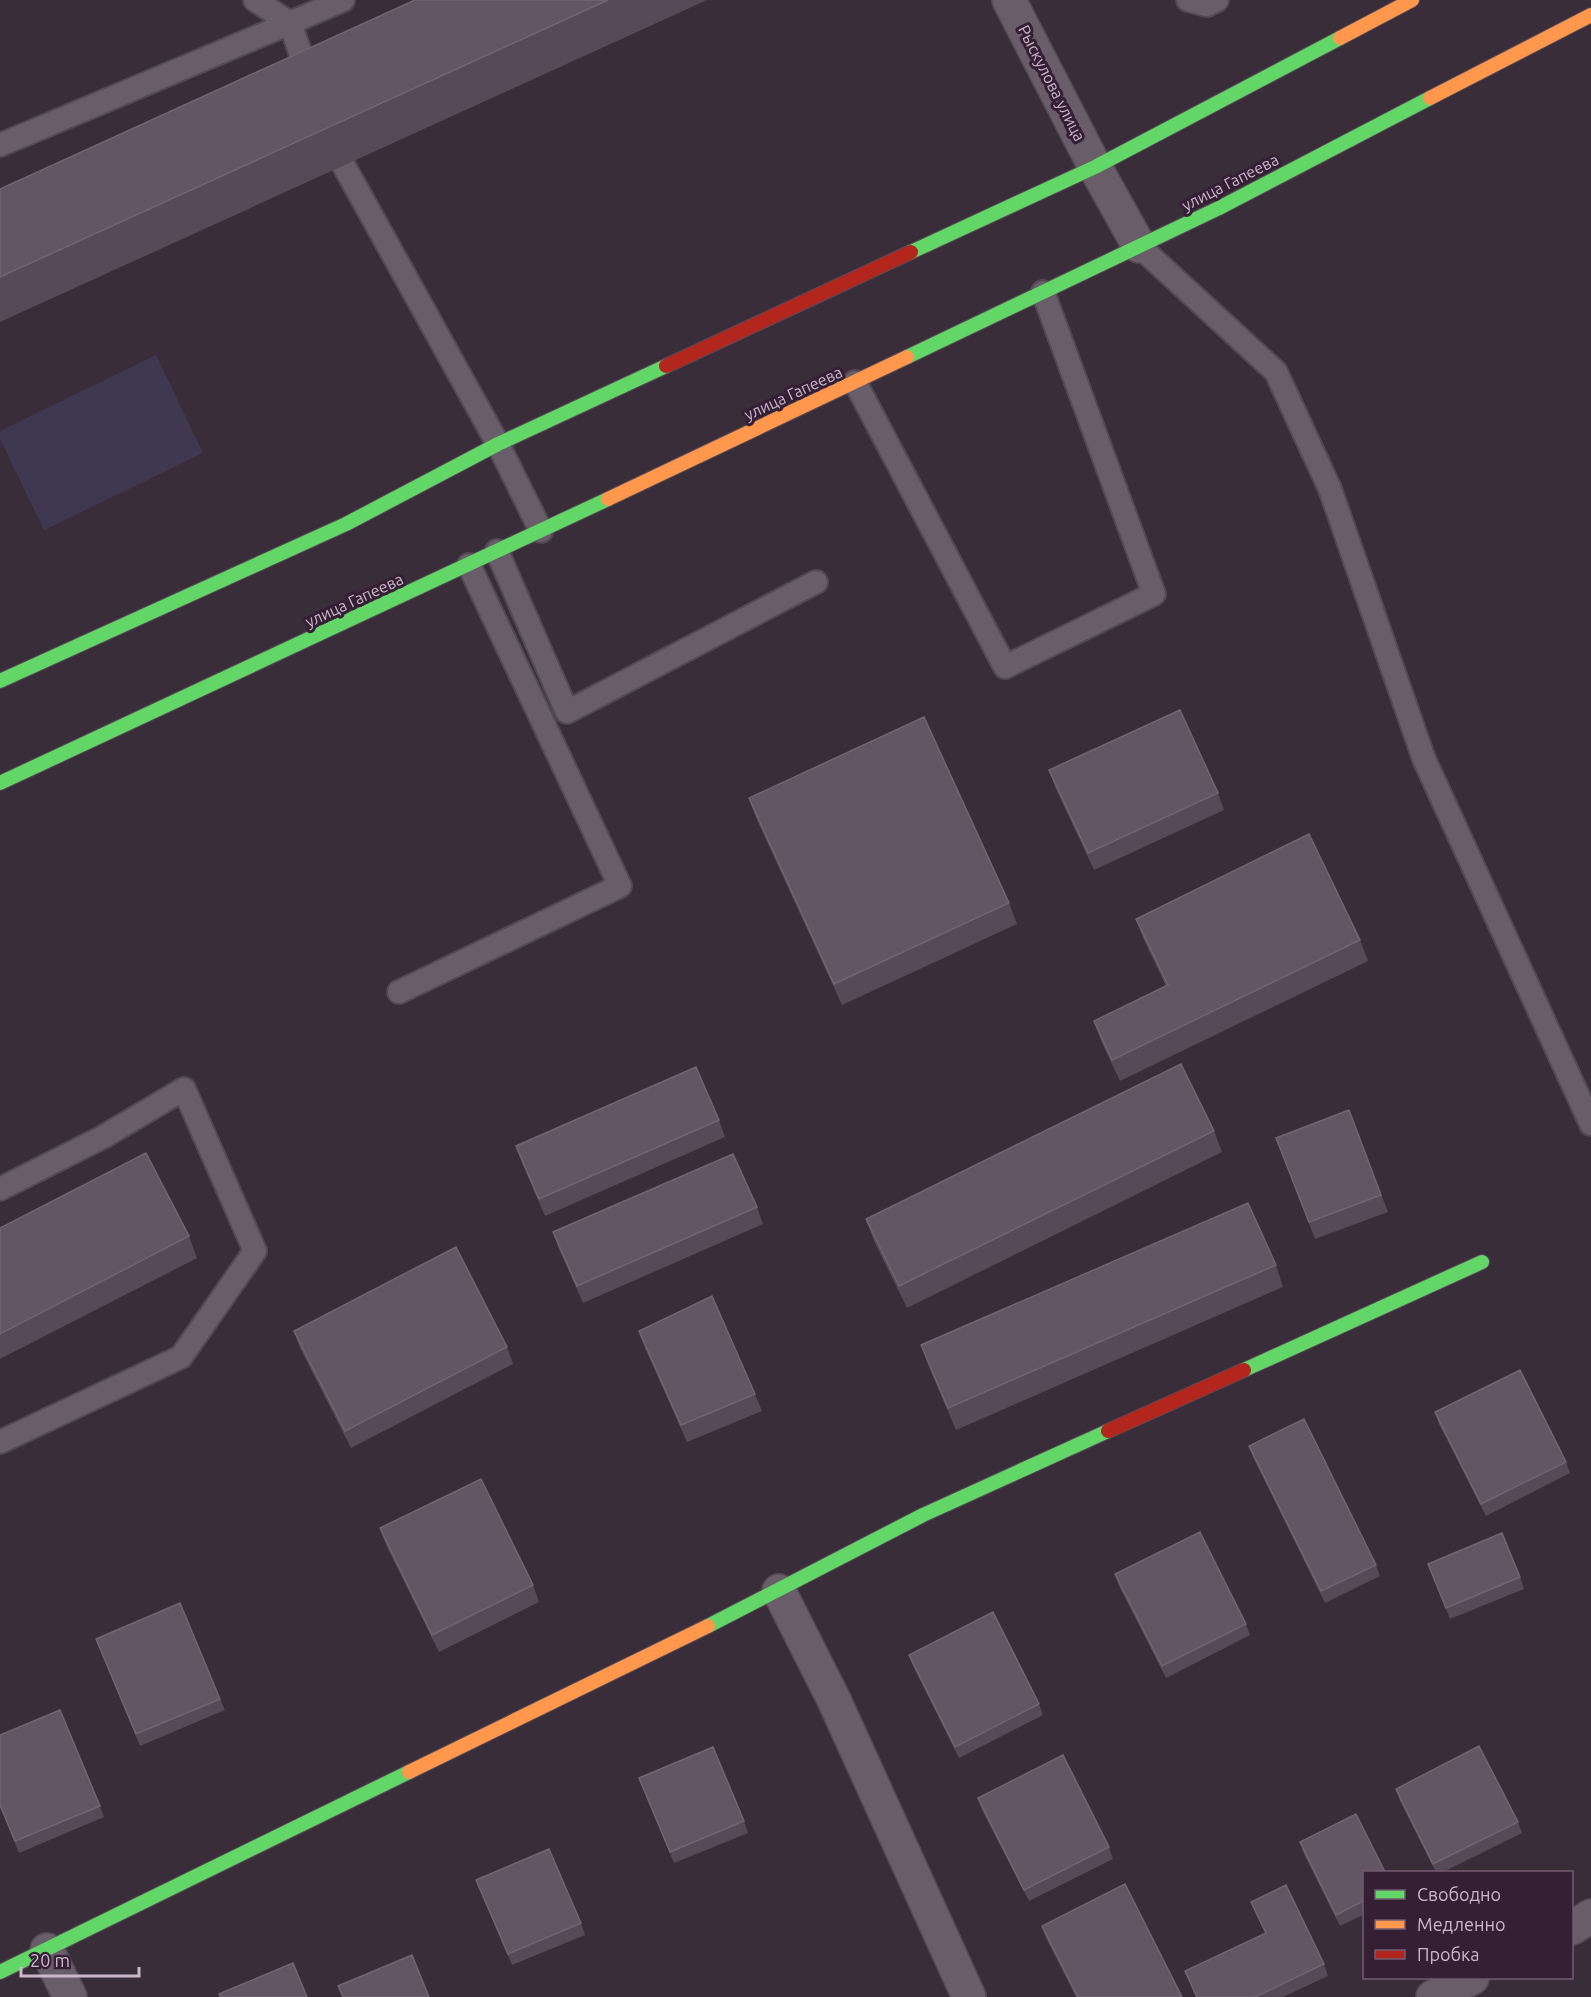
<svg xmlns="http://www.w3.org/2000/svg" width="1591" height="1997" font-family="Ubuntu,sans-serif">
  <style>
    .garden { fill: #403850 }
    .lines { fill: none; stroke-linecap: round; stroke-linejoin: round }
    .lane-casing { stroke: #534953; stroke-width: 26 }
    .street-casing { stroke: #534953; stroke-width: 36 }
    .fast-casing { stroke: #574a57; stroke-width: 16 }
    .slow-casing { stroke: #574a57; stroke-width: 16 }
    .jam-casing { stroke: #574a57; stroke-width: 16 }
    .lane { stroke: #685d68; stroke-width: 22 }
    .street { stroke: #685d68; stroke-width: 33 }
    .fast { stroke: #63d668; stroke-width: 14 }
    .slow { stroke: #ff974d; stroke-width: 14 }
    .jam { stroke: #b3261e; stroke-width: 14 }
    .wall { fill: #574957 }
    .building { fill: #635563; stroke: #736473; stroke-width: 1.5 }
    .labels { text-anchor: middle; stroke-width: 6; stroke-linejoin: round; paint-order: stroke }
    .street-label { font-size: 16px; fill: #cab7ca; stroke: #351f35 }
  </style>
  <rect width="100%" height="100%" fill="#3a2d3a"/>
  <path class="garden" d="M156,355L203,453L44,530L0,439V431Z"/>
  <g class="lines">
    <defs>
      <path id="lane" d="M255,0L290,23
        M1188,0L1207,5L1217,0
        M310,81L290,23L343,0
        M0,145L290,23
        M344,166L498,444L541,531
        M1139,246L1276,372L1330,489L1424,759L1591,1124
        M855,382L1005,667L1154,594L1043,292
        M497,551L567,712L816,582
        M399,992L620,886L469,565
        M0,1189L103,1137L184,1089L255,1251L181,1357L0,1442"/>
      <path id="street" d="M1009,0L1095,167L1139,246
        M779,1591L834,1700L969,1997
        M1572,1928L1591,1916
        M47,1950L70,1997
        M1433,1997L1472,1978"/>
      <path id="fast" d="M911,252L1095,167L1340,38
        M907,357L1219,208L1430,98
        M0,681L346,524L498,444L666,366
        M0,783L608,499
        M1244,1370L1482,1262
        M708,1626L923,1515L1108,1431
        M0,1972L409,1772"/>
      <path id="slow" d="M1340,38L1412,0
        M1430,98L1591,15
        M608,499L907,357
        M409,1772L708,1626"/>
      <path id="jam" d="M666,366L911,252
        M1108,1431L1244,1370"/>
    </defs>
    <use href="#lane" class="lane-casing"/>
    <use href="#street" class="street-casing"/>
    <use href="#fast" class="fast-casing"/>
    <use href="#slow" class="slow-casing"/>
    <use href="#jam" class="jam-casing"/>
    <use href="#lane" class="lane"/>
    <use href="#street" class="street"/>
    <use href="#fast" class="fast"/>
    <use href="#slow" class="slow"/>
    <use href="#jam" class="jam"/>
  </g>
  <path class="wall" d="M415,0H707L0,322V189Z
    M1049,770L1218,793L1224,810L1094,870L1055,787Z
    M749,798L1009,903L1017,924L842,1005L757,820Z
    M1136,919L1360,940L1368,961L1120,1081L1102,1043L1094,1021L1166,986L1144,940Z
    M1349,1110L1388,1212L1315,1239L1276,1138Z
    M719,1120L725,1137L545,1216L522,1163L516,1146Z
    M1214,1131L1222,1152L907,1308L874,1241L866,1219Z
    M757,1207L763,1224L583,1303L559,1249L553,1232Z
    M0,1228L189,1236L197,1258L0,1359Z
    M1276,1265L1283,1287L956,1430L929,1367L921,1345Z
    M294,1331L507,1347L513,1364L351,1448L300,1348Z
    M639,1331L755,1394L762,1411L687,1442L645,1348Z
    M1435,1412L1566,1462L1570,1473L1486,1516L1439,1424Z
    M1249,1446L1376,1565L1380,1576L1325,1603L1253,1457Z
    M380,1528L533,1585L539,1602L439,1652L386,1545Z
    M1428,1564L1520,1577L1524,1589L1450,1619Z
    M1115,1574L1246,1624L1250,1635L1166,1678L1119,1586Z
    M96,1639L220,1699L225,1710L140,1746Z
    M909,1655L1039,1704L1043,1715L959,1758L913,1666Z
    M0,1735L100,1806L104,1817L19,1853L0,1806Z
    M639,1778L744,1821L748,1833L674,1863Z
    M1396,1789L1518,1822L1522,1833L1443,1872H1436L1400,1801Z
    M978,1798L1109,1847L1113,1859L1029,1901L982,1810Z
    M1300,1842L1365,1872V1914L1340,1926L1304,1854Z
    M476,1880L581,1923L585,1935L512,1965Z
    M1251,1902L1324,1964L1328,1976L1283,1997H1196L1185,1971L1265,1933L1256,1913Z
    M1042,1926L1182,1997H1076L1046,1938Z"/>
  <path class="building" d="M415,0H608L0,277V189Z
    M1180,710L1218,793L1088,853L1049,770Z
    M924,717L1009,903L834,984L749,798Z
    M1309,834L1360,940L1112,1060L1094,1021L1168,985L1136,919Z
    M1181,1064L1214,1131L899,1286L866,1219Z
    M696,1067L719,1120L539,1199L516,1146Z
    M1349,1110L1381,1195L1309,1222L1276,1138Z
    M146,1153L189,1236L0,1334V1228Z
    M733,1154L757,1207L577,1286L553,1232Z
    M1248,1203L1276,1265L948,1408L921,1345Z
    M456,1247L507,1347L345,1431L294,1331Z
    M712,1296L755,1394L681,1425L639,1331Z
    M1520,1370L1566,1462L1481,1504L1435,1412Z
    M1304,1419L1376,1565L1321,1591L1249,1446Z
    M481,1479L533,1585L432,1635L380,1528Z
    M1200,1532L1246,1624L1162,1666L1115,1574Z
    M1502,1533L1520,1577L1446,1608L1428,1564Z
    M180,1603L220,1699L136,1734L96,1639Z
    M993,1612L1039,1704L955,1747L909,1655Z
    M60,1710L100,1806L15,1841L0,1805V1735Z
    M1479,1746L1518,1822L1433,1864L1396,1789Z
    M713,1747L744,1821L670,1852L639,1778Z
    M1063,1755L1109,1847L1024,1890L978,1798Z
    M1356,1814L1385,1872H1365V1900L1336,1915L1300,1842Z
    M549,1849L581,1923L508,1954L476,1880Z
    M1125,1884L1182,1997H1078L1042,1926Z
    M1286,1885L1324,1964L1255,1997H1197L1185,1971L1266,1933L1251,1902Z
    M412,1955L429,1997H343L338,1986Z
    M293,1963L307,1997H220L219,1994Z"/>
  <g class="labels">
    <g class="street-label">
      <text transform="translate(1052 83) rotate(63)" y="6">Рыскулова улица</text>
      <text transform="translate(1230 182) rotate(-27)" y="6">улица Гапеева</text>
      <text transform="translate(793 393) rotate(-25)" y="6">улица Гапеева</text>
      <text transform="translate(354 600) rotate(-25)" y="6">улица Гапеева</text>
    </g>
  </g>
  <rect x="1363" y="1871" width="210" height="108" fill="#351f35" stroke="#715c71" stroke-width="1.5"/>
  <rect x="1375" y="1890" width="30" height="9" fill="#63d668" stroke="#715c71" stroke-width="1.5"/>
  <text x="1417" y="1901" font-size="18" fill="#cab7ca">Свободно</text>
  <rect x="1375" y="1920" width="30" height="9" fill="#ff974d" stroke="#715c71" stroke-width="1.5"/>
  <text x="1417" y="1931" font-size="18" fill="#cab7ca">Медленно</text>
  <rect x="1375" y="1950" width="30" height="9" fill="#b3261e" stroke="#715c71" stroke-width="1.5"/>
  <text x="1417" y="1961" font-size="18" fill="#cab7ca">Пробка</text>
  <path d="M21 1967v9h118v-9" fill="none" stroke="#cab7ca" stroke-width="3"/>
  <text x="30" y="1967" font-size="18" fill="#cab7ca" stroke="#351f35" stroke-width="4.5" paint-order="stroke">20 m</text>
</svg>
